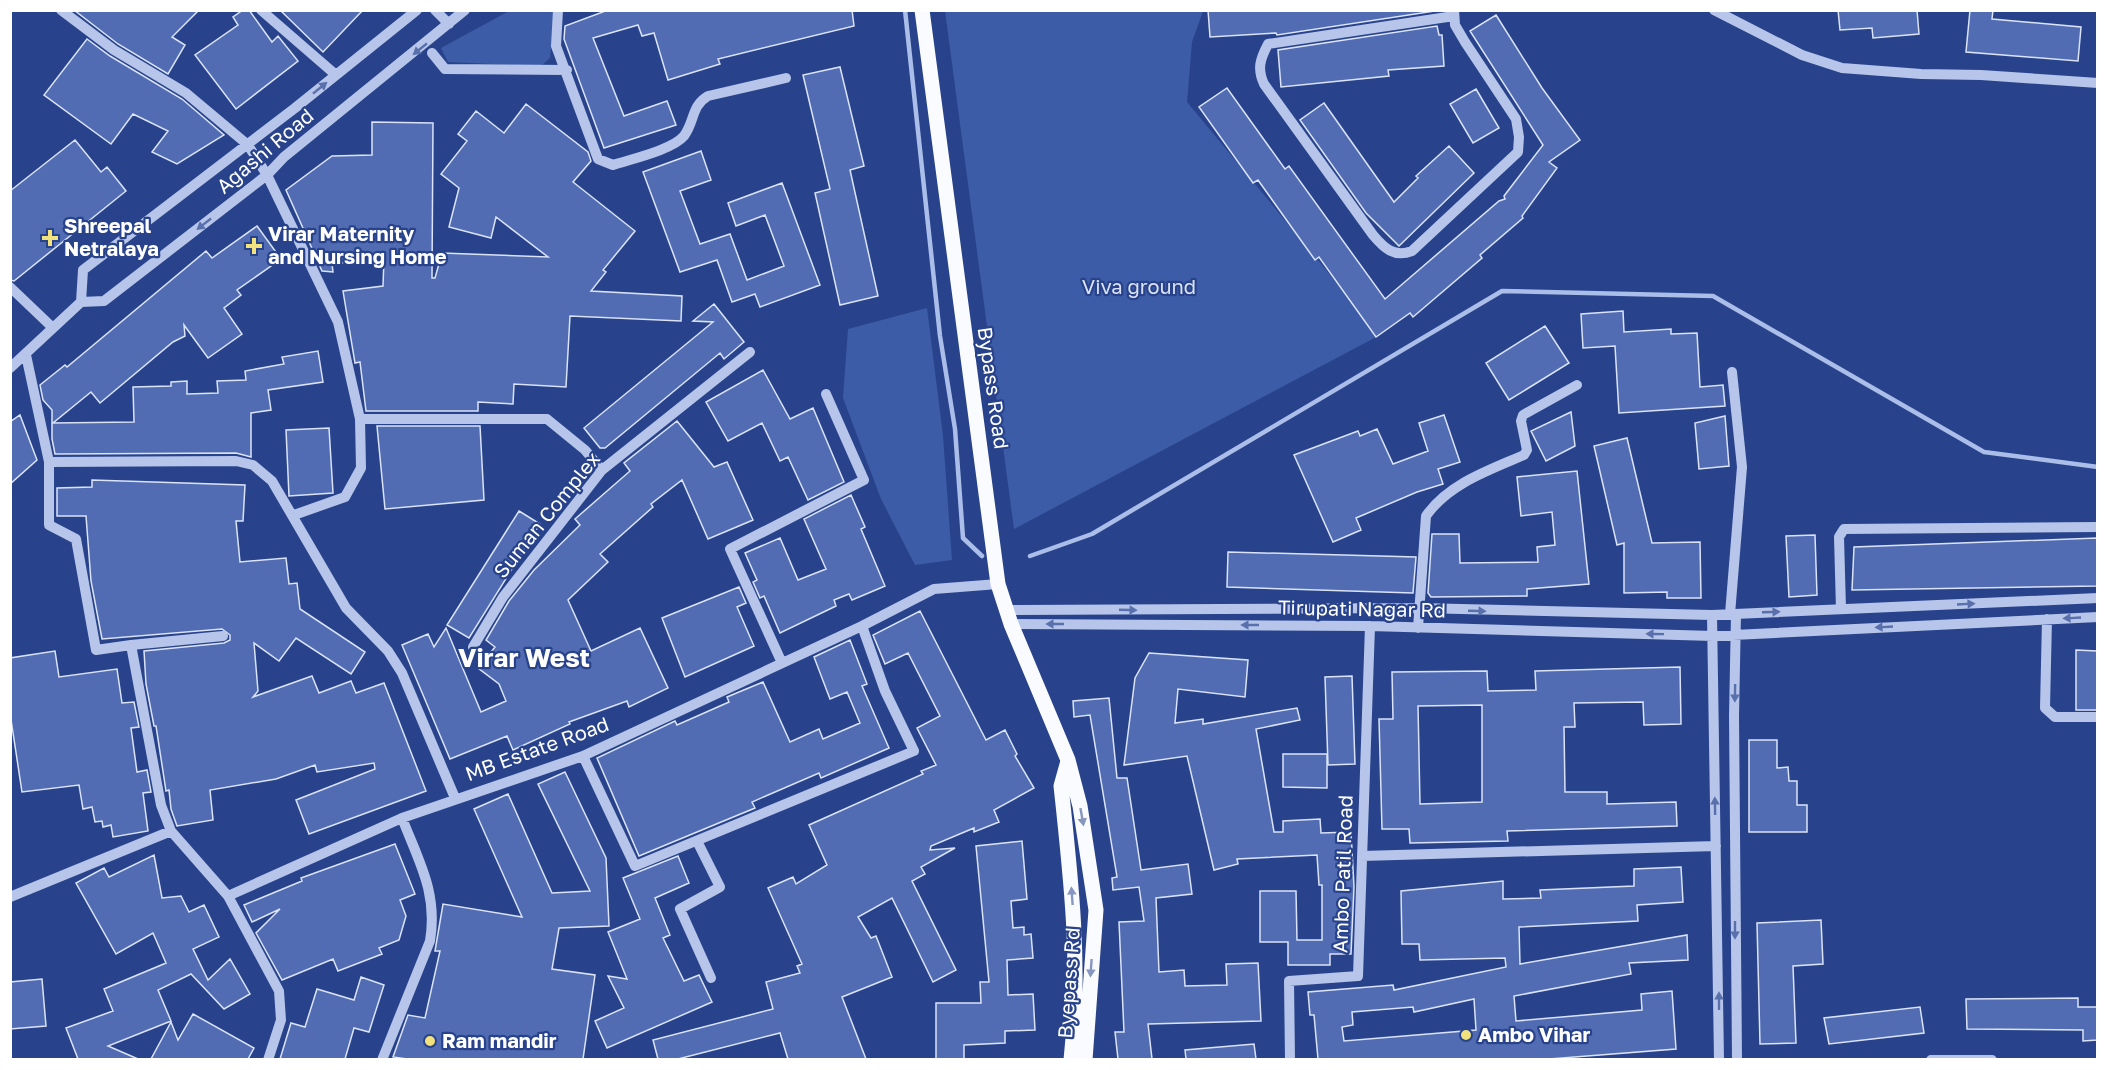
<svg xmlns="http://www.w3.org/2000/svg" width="2108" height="1070" font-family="'Golos Text',sans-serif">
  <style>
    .green { fill: #3d5ca7 }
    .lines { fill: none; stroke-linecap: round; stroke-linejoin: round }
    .stream { stroke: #abbeea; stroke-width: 4.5 }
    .building { fill: #516cb2; stroke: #dae3f7; stroke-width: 1.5; fill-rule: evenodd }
    .minor { stroke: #b6c5e9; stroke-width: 10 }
    .major { stroke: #f9fbfe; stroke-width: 15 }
    .oneway { fill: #5a70ac }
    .oneway2 { fill: #8696bf }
    .poi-dot { fill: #f1e27d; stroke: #28438b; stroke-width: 2 }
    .labels { text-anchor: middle; stroke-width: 4.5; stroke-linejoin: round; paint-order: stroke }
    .street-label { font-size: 20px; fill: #fff; stroke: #28438b }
    .poi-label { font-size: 20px; font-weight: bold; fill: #fff; stroke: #28438b; text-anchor: start }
    .park-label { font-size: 20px; fill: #dae3f7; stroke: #28438b }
    .district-label { font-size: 26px; font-weight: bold; fill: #fff; stroke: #28438b }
  </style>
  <rect width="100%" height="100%" fill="#28438b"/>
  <path class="green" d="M509,11H555L550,58L541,66L448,62L441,48Z
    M945,11H1203L1192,42L1187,102L1380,335L1014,529Z
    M927,308L943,436L952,560L915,565L881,499L843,398L848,329Z"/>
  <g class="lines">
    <path class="stream" d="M905,10L940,336L955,429L963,538L982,556
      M1030,556L1092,534L1502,291L1713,296L1984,452L2098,467"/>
  </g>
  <path class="building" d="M74,10H199L172,37L185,45L168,74L118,44Z
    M243,10H249L272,42L278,36L298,61L236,109L195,55L238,25L233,17Z
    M280,10H363L323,52Z
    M608,10H852L854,26L718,59L720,64L668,80L654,33L642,36L638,25L593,38L624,116L667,101L676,125L604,148L564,39L565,26Z
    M1208,10H1434L1435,11L1277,35L1276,33L1210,37Z
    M1838,10H1917L1919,34L1873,38L1872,28L1840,30Z
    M1970,10H1993L1992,19L2081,27L2078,61L1966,52Z
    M1496,15L1542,88L1580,140L1549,162L1557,168L1522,216L1523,218L1480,255L1482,258L1413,317L1410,313L1376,337L1319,257L1315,260L1258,180L1253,183L1199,107L1227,88L1285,169L1289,166L1385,299L1499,201L1505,199L1504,196L1543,145L1470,31Z
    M1437,26L1439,35H1442L1444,66L1388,70L1389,76L1281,87L1278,50Z
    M87,39L110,56L182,99L224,135L177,164L152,152L168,131L133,114L111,144L44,95Z
    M840,67L864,166L850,170L878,296L840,305L815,193L830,189L803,75Z
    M1476,89L1499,128L1473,143L1450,104Z
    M1324,103L1394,202L1418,178L1416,176L1449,146L1474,173L1399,246L1366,213L1300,120Z
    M526,104L588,152L591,161L573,182L635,231L603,270L606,272L591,291L682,296L681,321L570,316L566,387L514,384L513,404L478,402V411H366L360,362L355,363L343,291L383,286L384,258L332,264L333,272L322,271L286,190L332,156L372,155V122L433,123L432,278H435L442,253L548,257L496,217L491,238L449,227L459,188L441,174L467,141L458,134L476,111L504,133Z
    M75,140L101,172L107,167L126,191L14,281L10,280V191Z
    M701,151L711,180L680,191L700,244L730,234L747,280L784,266L765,215L736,226L728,203L782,183L820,285L760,307L755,294L732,302L717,260L680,272L643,172Z
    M257,226L281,259L237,290L241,295L224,308L242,334L208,358L184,325L185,336L173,342L100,403L91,392L53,423L134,422L133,387L171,386V382L187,381V394L218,393L217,381L246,380L245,371L284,364L282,357L318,351L323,382L268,390L271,410L251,413V457L236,453L55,454L52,439V410L43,400L40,385L65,365L67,367L206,251L212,258Z
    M714,304L744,342L724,359L720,353L605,448H600L584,428L713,322L693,321Z
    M1623,311L1624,332L1671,329V334L1697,333L1700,387L1723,385L1725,406L1619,413L1615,346L1583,348L1581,314Z
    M1545,326L1569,363L1509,400L1486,363Z
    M763,370L790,419L813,408L844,482L808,500L788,457L780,461L762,423L728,441L706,402Z
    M1571,412L1575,446L1546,461L1531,431Z
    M20,415L37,460L10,484V422Z
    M1444,415L1460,462L1438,469L1443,484L1417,492L1356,518L1361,530L1333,542L1294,455L1358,431L1360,436L1377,429L1393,464L1428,451L1419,423Z
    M1725,416L1729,466L1699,469L1695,423Z
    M677,421L714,467L727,462L753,520L708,539L682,480L651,504L653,507L600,554L608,562L568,600L591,651L640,628L668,688L629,707L627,701L569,722L570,724L513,750L507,736L450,759L402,645L428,634L434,647L446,628L481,712L506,701L499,684L478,668L495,647L486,640L509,601L534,570L580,525L575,519L630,471L624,463Z
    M377,426H480L484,500L385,509Z
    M329,428L333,493L289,496L286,430Z
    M1627,438L1652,543L1700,542L1701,598H1667V592L1624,593V543L1617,545L1594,446Z
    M1577,471L1589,584L1527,589V596L1431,597L1428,593L1432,534H1459L1460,563L1538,562L1537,547L1555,545L1552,512L1521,516L1517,477Z
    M92,480L245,485L243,521H236L240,562L286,558L289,584L297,583L300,609L365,652L351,674L296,638L279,661L254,643L258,691L253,697L312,676L319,693L351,681L356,693L384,683L426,791L309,834L296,800L375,769L374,763L317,772L315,765L276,779L210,790L213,820L177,826L171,809L169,790L166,791L156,726H154L146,684L144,651L224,643L230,640V635L222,629L102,639L91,581L86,516H57V488L92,487Z
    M851,495L865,527L861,529L885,586L852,600L849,594L834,600L836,606L780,633L764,596L760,598L753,582L757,580L745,553L780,538L798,580L826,569L804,519Z
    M519,511L540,524L469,638L447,625Z
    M1815,535L1817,595L1789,597L1786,536Z
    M2097,538V586L1852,590L1854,547Z
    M1228,552L1416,557L1413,593L1227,587Z
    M739,587L746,603L737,607L754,646L685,677L662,618Z
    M920,611L986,740L1005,730L1017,754L1015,756L1034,788L994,810L999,822L974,832V828L931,846L930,850L955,848L921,867L925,874L912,881L956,970L933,982L892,898L858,917L871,938L876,936L892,977L842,997L866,1059H788L780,1033L678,1059H658L653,1040L773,1009L766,982L800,973L797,966L802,964L768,888L793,877L796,884L827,865L809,825L923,774L921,771L936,765L917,728L940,716L908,653L885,664L873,635Z
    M850,640L867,684L862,686L889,748L821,778L819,773L752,802L755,808L639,856L597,758L675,721L677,725L729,702L727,697L763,682L790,742L819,729L823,739L860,723L847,692L830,699L814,657Z
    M2076,650L2097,651V710H2076Z
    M55,651L59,677L117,669L122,703L134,702L139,727L131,728L137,772L147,770L151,792L143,793L148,831L113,837L111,825L103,827L102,821L95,822L92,807L83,809L79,785L22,792L10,713V658Z
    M1149,653L1248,660L1245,697L1178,689L1175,723L1203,719V724L1297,708L1300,720L1256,729L1274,832H1283V821L1320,819L1321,833L1351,832L1354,887L1351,954H1330V965H1288V942H1260V891H1296L1297,940H1322V885H1319L1317,855L1237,859L1238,864L1214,870L1187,756L1124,765L1135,678Z
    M1680,667L1681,724L1644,725L1643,702L1574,703L1575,727H1564L1565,792H1607V804L1676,802L1677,826L1507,831L1508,841L1410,843L1409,829H1382L1379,719H1393L1392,672L1487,671L1488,691L1536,690L1535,671ZM1482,705V802L1420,804L1418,706Z
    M1352,676L1355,764L1328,765L1325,677Z
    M1109,698L1117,778H1127L1141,870L1188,864L1192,894L1156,898L1159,972L1184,970L1185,986L1227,985L1226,964L1258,963L1261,1021L1148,1024L1152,1059H1118L1115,1032H1124L1119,922L1144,921L1139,887L1113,890L1112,878L1117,877L1090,715L1074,717L1073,701Z
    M1749,740H1777V768L1788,767L1789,781H1797V805H1807V832H1749Z
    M1283,754H1327V788L1283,787Z
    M565,772L606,858L609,926L559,928L552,969L595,975L583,1059H407L393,1057L408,1015L425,1018L440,951H435L443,904L522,917L474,809L508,794L552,893L590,891L538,784Z
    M1022,841L1027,899L1011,901L1013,928L1024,927V935L1031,934L1033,958L1007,960L1008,995L1033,994L1035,1030L1005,1031V1043L964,1045V1059H936V1003H981L980,982H989L976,846Z
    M395,844L415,894L400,900L406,916L399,940L379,948L382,954L338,971L333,959L282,980L256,933L280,909L252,922L244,905L302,881L301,878Z
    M154,855L162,898L181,896L189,912L204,905L219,937L193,949L208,980L230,959L250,994L224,1009L191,974L158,990L171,1021L108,1046L138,1059H78L66,1028L113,1011L104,989L166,963L153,933L116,954L76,883L104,868L109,877Z
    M678,856L689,883L655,898L670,935L663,938L684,981L699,975L712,1002L607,1048L595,1021L624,1008L608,976L627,979L608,932L640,919L623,878Z
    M1681,867L1683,902L1637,905L1638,921L1519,927L1520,964L1687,935L1688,960L1629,963L1631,974L1514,996L1516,1021L1642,1010L1641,994L1672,991L1676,1049L1549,1059H1318L1314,1015H1310L1308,992L1393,985L1394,990L1506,967L1505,958L1420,960L1419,944H1402L1401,891L1503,881V899L1541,898L1540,890L1634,886V869ZM1474,999L1476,1030L1344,1041L1342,1027L1353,1025L1352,1012L1413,1007L1414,1012Z
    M1821,920L1823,964L1793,966L1796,1043L1760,1044L1757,923Z
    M361,977L384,985L369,1032L354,1028L345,1059H280L291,1023L305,1027L317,989L354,1000Z
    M42,979L46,1026L10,1029V982Z
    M2078,998V1007H2097V1040L2083,1041V1030L1967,1029L1966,999Z
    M1920,1007L1924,1033L1829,1044L1824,1018Z
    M193,1014L254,1048L248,1059H151L171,1022L178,1040Z
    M1254,1044L1256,1059H1186L1185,1050Z"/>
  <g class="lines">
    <path class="minor" d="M61,10L114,50L186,93L248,145L267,175L338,322L360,419L361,468L345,497L294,515
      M261,10L336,75
      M435,10L449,24
      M558,10L556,46L598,159L613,165C631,159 672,150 684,136C695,121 691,106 708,96L786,78
      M1454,10L1455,25L1465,42L1516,119L1519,137L1518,152L1412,251C1394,258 1384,248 1373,235L1264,84C1257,69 1260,59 1268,44L1454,16
      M1714,10L1802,55L1842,68L1921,74L1981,75L2098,83
      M432,53L445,69L567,70
      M10,287L53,328
      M81,302L83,270L295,108L417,10
      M26,355L49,462V525L76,539L96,650L131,645L161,805L171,831L228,896L279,991L281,1020L268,1060
      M10,368L81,302L104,301L267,175L284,157L465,10
      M360,419H547L585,450L602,470
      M49,462L236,461L253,465L272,481L346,608L388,651L402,673L455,798
      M1841,609L1839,537L1844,529L2098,527
      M1007,610L1418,608L1712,615L2098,598
      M1730,614L1742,467L1732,372
      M1736,614L1734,716L1737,1060
      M1712,615L1719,1060
      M2047,619L2045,708L2055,717H2098
      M1011,624L1370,626L1713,636L2098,617
      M1418,628L1426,516C1448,484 1489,470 1524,455L1527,450L1521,421L1523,415L1577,385
      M131,645L223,636
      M473,647L503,597L602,470L750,352
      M782,663L730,549L864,480L826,394
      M583,756L635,866L914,751L885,691L862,626
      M697,841L720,887L680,909L711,978
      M1362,856L1716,846
      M228,896L402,818L583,756L862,626L934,589L998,584
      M10,897L171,831
      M382,1060L430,941C438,893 419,862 402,818
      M1290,1060L1289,981L1358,976L1370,626
      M1931,1060H1992"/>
    <path class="major" d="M922,10L998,584L1011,624L1068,760L1080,806L1096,910L1085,1060
      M1068,761L1061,786C1071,877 1081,968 1071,1060"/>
  </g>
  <defs><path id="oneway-solid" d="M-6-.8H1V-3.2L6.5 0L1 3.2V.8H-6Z" transform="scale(1.5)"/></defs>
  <g class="oneway">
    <use href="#oneway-solid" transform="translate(420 49) rotate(141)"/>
    <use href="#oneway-solid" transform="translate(320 88) rotate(-39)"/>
    <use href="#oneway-solid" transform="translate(204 224) rotate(142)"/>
    <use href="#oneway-solid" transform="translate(1966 604) rotate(-3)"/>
    <use href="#oneway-solid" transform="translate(1128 610) rotate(2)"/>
    <use href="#oneway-solid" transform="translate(1477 611) rotate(2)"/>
    <use href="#oneway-solid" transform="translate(1771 612) rotate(-2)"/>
    <use href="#oneway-solid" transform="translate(2072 618) rotate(177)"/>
    <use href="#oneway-solid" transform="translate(1055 624) rotate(-180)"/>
    <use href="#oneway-solid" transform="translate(1250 625) rotate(-180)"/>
    <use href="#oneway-solid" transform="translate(1884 627) rotate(177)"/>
    <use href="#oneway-solid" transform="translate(1655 634) rotate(-179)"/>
    <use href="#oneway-solid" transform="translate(1735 693) rotate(91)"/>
    <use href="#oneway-solid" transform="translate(1715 806) rotate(-91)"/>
    <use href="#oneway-solid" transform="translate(1735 930) rotate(90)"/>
    <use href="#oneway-solid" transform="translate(1719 1001) rotate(-90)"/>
  </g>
  <g class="oneway2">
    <use href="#oneway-solid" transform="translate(1082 817) rotate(80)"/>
    <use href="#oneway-solid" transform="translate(1072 896) rotate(-94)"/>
    <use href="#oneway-solid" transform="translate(1091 968) rotate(94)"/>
  </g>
  <g class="poi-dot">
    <path d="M47 229h6v6h6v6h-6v6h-6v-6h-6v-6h6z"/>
    <path d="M251 237h6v6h6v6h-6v6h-6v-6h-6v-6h6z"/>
    <circle cx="1466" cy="1035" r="6"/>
    <circle cx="430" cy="1041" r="6"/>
  </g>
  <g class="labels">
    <g class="street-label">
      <text transform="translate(265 151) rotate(-40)" y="7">Agashi Road</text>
      <text transform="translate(993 388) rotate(82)" y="7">Bypass Road</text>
      <text transform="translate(547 515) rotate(-51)" y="7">Suman Complex</text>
      <text transform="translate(1362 609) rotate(1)" y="7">Tirupati Nagar Rd</text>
      <text transform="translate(537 749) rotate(-20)" y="7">MB Estate Road</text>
      <text transform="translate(1343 874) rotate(-88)" y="7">Ambo Patil Road</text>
      <text transform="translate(1069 983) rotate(-86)" y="7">Byepass Rd</text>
    </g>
    <g class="poi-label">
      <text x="64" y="233">Shreepal<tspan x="64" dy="23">Netralaya</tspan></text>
      <text x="268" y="241">Virar Maternity<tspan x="268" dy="23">and Nursing Home</tspan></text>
      <text x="1478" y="1042">Ambo Vihar</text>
      <text x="442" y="1048">Ram mandir</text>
    </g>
    <g class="park-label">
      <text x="1139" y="294">Viva ground</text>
    </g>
    <g class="district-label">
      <text x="524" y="667">Virar West</text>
    </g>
  </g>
  <rect width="2108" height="1070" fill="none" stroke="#ffffff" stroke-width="24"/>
</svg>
